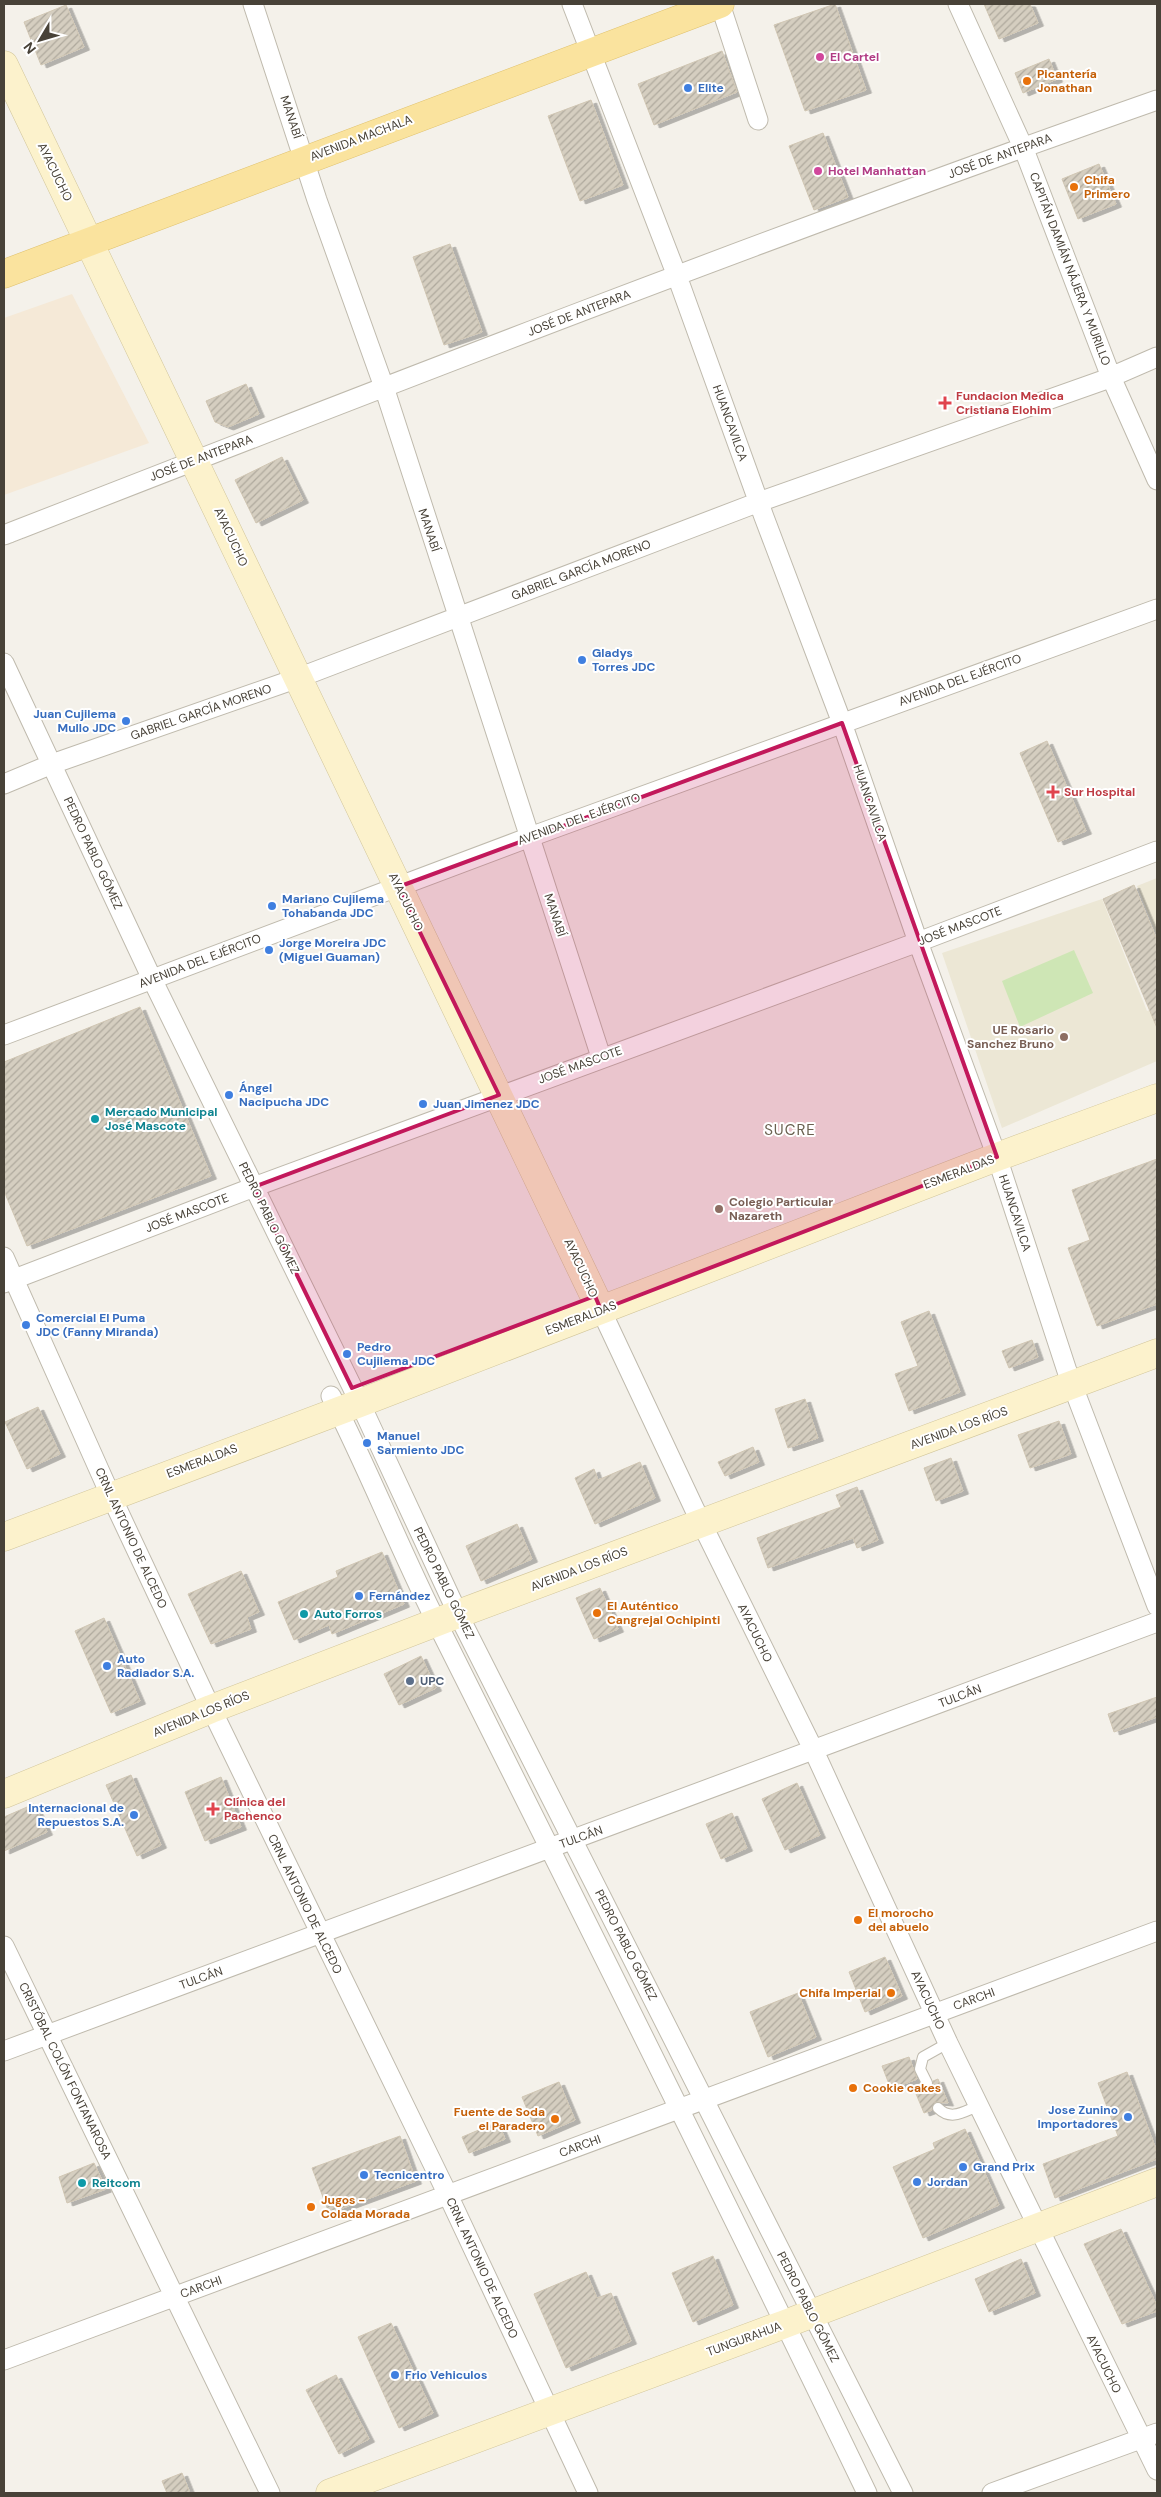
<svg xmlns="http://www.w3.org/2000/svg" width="1161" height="2497" font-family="'DM Sans',sans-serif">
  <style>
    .commercial { fill: #f5e9d7 }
    .education { fill: #ece7d5 }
    .garden { fill: #cee6b5 }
    .building { fill: url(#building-hatch); stroke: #d0c6b3; filter: url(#shadow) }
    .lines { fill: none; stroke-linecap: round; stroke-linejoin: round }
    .lane-casing { stroke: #bfbaad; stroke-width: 12 }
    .street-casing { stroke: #bfbaad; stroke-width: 21 }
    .secondary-casing { stroke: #d2c69b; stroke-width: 29 }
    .primary-casing { stroke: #dfc16d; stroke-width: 29 }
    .lane { stroke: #fff; stroke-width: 10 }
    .street { stroke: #fff; stroke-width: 19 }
    .secondary { stroke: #fcf2cc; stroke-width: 28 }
    .primary { stroke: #fae39e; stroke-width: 28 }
    .marked { fill: #c2185b; fill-opacity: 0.2; stroke: #c2185b; stroke-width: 4; stroke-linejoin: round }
    .hotel-dot { fill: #d1479c; stroke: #fff; stroke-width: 2 }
    .food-dot { fill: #e8710a; stroke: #fff; stroke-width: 2 }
    .shop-dot { fill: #3f7fe0; stroke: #fff; stroke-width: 2 }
    .health-dot { fill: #e0444e; stroke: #fff; stroke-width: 2 }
    .education-dot { fill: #8d6e63; stroke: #fff; stroke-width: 2 }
    .culture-dot { fill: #0f9aa8; stroke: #fff; stroke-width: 2 }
    .service-dot { fill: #5c6f8a; stroke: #fff; stroke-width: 2 }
    .labels { text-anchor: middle; stroke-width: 4; stroke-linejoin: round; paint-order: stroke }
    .hotel-label { font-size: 12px; font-weight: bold; fill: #b23c85; stroke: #fff; text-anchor: start }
    .food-label { font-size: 12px; font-weight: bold; fill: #c56008; stroke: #fff; text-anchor: start }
    .shop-label { font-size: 12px; font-weight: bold; fill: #366cbe; stroke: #fff; text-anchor: start }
    .street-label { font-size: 12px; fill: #484238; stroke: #fff }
    .health-label { font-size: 12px; font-weight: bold; fill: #be3a42; stroke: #fff; text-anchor: start }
    .education-label { font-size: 12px; font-weight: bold; fill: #785e54; stroke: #fff; text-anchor: end }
    .culture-label { font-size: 12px; font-weight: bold; fill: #0d838f; stroke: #fff; text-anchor: start }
    .service-label { font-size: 12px; font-weight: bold; fill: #4e5e75; stroke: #fff; text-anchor: start }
    .quarter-label { font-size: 15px; letter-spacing: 1px; fill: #6a6150; stroke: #fff }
  </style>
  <defs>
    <pattern id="building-hatch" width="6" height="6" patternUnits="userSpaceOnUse" patternTransform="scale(1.25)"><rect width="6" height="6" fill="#d5cec0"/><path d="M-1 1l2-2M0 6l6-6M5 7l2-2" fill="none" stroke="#afa99d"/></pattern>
    <filter id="shadow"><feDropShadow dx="5.5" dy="3" stdDeviation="0" flood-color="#0004"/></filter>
  </defs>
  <rect width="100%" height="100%" fill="#f4f1ea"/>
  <path class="commercial" d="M72,294L149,443L4,495V318Z"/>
  <path class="education" d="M1157,878V936L1137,886Z
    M1102,899L1147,1011L1157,1007V1061L1002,1128L942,953Z"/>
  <path class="garden" d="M1074,950L1093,993L1020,1027L1002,981Z"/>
  <path class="building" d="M835,4L866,90L805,111L774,25Z
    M984,4H1030L1038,23L999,39Z
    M66,5L84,47L41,65L24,22Z
    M722,51L737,92L654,125L638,84Z
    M1049,59L1057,79L1023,93L1015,73Z
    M591,100L623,185L580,201L548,116Z
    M823,133L848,197L814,210L789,146Z
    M1099,164L1116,204L1078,219L1062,179Z
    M450,244L482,332L444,345L413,257Z
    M246,384L259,414L228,427L215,422L206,401Z
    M282,457L303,500L256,523L235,480Z
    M1047,741L1086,831L1058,842L1020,753Z
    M1134,885L1157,940V1028L1103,899Z
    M140,1007L211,1176L27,1246L4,1191V1062Z
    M1157,1159V1304L1097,1326L1068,1248L1090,1240L1072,1190Z
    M929,1311L960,1392L909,1411L895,1374L918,1366L901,1322Z
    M1032,1340L1038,1357L1009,1368L1002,1351Z
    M805,1399L818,1438L788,1448L775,1409Z
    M38,1407L60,1454L27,1469L5,1422Z
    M1059,1421L1071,1454L1030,1468L1018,1435Z
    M753,1447L759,1462L725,1476L718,1462Z
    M951,1458L963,1491L936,1501L924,1468Z
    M640,1462L655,1498L595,1524L575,1478L594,1469L598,1480Z
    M857,1487L878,1540L857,1548L853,1538L768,1568L757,1538L841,1507L836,1495Z
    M517,1524L532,1559L481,1581L466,1546Z
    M382,1552L404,1604L332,1634L329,1625L294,1640L278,1602L338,1577L336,1571Z
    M241,1571L259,1612L247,1617L251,1629L211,1644L188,1594Z
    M600,1588L618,1629L594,1639L576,1598Z
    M104,1618L140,1701L111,1713L75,1631Z
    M421,1656L436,1688L399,1705L384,1674Z
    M1157,1697V1717L1114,1732L1108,1714Z
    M131,1775L161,1845L137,1856L106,1785Z
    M221,1777L241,1827L205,1841L185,1792Z
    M797,1783L820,1835L785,1850L762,1799Z
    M34,1804L47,1832L4,1851V1817Z
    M732,1813L747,1848L721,1859L706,1824Z
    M885,1957L902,1996L865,2012L849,1972Z
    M798,1993L816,2037L768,2057L750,2012Z
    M909,2057L917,2079L891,2089L882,2066Z
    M1127,2072L1157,2152V2159L1055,2198L1043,2164L1118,2136L1098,2083Z
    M938,2079L948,2103L935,2102L932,2110L924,2113L914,2089L921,2086L930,2089L933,2086V2081Z
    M559,2082L575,2120L538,2136L522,2097Z
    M498,2122L505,2139L469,2153L462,2137Z
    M965,2129L999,2205L923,2238L893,2167L935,2149L933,2143Z
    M400,2136L416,2181L329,2213L312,2168Z
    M94,2163L106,2189L67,2203L59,2177Z
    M1121,2229L1157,2306V2311L1122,2324L1084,2244Z
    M713,2256L733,2305L693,2322L672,2273Z
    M1021,2259L1035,2293L989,2312L975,2279Z
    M586,2272L597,2298L611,2293L631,2341L566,2368L534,2294Z
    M391,2323L433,2413L399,2428L358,2337Z
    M336,2375L369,2439L339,2454L306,2390Z
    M182,2473L190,2493H167L162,2481Z"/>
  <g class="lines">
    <defs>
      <path id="lane" d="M927,2083L920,2069L923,2057L948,2043
        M938,2108C951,2121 963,2112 978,2106"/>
      <path id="street" d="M253,4L317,200L384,387L601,1057
        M572,4L677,276L764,517L842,723L918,942L997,1157L1067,1371L1157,1606
        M720,4L758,120
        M958,4L1023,147L1111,377L1157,480
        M4,535C386,386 770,236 1157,100
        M4,663L152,979L360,1403L458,1614L903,2493
        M4,784L52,764L298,678L759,502L1104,380L1157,357
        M4,1035L530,837L1157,609
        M4,1257L105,1483L205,1696L448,2195L588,2493
        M4,1283L254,1187L918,942L1157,851
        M601,1310L694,1508L814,1751L948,2043L1157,2470
        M331,1396C367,1467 397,1542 432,1613C579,1906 725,2198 867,2493
        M4,1946L270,2493
        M4,2051L1157,1622
        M4,2360L1157,1931
        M992,2493L1157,2433"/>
      <path id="secondary" d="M4,65L601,1310
        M4,1537L360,1403L997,1157L1157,1098
        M4,1794L211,1709L458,1614L1157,1353
        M330,2493L785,2324L1157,2182"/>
      <path id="primary" d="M4,274L720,4"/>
    </defs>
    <use href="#lane" class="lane-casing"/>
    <use href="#street" class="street-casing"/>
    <use href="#secondary" class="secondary-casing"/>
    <use href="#primary" class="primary-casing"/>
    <use href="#lane" class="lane"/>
    <use href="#street" class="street"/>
    <use href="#secondary" class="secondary"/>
    <use href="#primary" class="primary"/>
  </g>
  <path class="marked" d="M842,723L997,1157L601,1310L595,1296L352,1388L254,1187L499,1095L398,887Z"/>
  <g class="hotel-dot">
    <circle cx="820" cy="57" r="5"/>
    <circle cx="818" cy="171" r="5"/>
  </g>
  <g class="food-dot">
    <circle cx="1027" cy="81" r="5"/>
    <circle cx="1074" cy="187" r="5"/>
    <circle cx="597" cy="1613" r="5"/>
    <circle cx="858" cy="1920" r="5"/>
    <circle cx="891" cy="1993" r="5"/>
    <circle cx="853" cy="2088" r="5"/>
    <circle cx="555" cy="2119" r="5"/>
    <circle cx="311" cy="2207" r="5"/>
  </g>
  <g class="shop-dot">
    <circle cx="688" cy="88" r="5"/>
    <circle cx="582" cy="660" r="5"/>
    <circle cx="126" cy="721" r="5"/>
    <circle cx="272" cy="906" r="5"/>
    <circle cx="269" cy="950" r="5"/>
    <circle cx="229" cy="1095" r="5"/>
    <circle cx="423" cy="1104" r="5"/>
    <circle cx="26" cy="1325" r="5"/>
    <circle cx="347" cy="1354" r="5"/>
    <circle cx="367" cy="1443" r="5"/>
    <circle cx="359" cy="1596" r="5"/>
    <circle cx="107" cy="1666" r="5"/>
    <circle cx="134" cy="1815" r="5"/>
    <circle cx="1128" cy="2117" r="5"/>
    <circle cx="963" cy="2167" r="5"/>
    <circle cx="364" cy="2175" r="5"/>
    <circle cx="917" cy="2182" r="5"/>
    <circle cx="395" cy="2375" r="5"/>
  </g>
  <g class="health-dot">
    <path d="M942.5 395.5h5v5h5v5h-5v5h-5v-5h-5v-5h5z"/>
    <path d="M1050.5 784.5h5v5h5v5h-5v5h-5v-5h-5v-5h5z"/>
    <path d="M210.5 1801.5h5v5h5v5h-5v5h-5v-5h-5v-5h5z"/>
  </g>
  <g class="education-dot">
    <circle cx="1064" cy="1037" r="5"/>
    <circle cx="719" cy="1209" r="5"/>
  </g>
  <g class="culture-dot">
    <circle cx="95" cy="1119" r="5"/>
    <circle cx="304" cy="1614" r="5"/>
    <circle cx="82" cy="2183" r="5"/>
  </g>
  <circle class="service-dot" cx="410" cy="1681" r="5"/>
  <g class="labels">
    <g class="hotel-label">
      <text x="830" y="61">El Cartel</text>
      <text x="828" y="175">Hotel Manhattan</text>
    </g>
    <g class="food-label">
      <text x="1037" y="78">Picantería<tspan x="1037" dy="14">Jonathan</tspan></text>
      <text x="1084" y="184">Chifa<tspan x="1084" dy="14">Primero</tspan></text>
      <text x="607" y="1610">El Auténtico<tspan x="607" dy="14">Cangrejal Ochipinti</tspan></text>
      <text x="868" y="1917">El morocho<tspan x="868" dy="14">del abuelo</tspan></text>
      <text x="881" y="1997" text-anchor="end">Chifa Imperial</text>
      <text x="863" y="2092">Cookie cakes</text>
      <text x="545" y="2116" text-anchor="end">Fuente de Soda<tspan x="545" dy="14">el Paradero</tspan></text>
      <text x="321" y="2204">Jugos -<tspan x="321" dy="14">Colada Morada</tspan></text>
    </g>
    <g class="shop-label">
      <text x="698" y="92">Elite</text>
      <text x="592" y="657">Gladys<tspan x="592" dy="14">Torres JDC</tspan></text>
      <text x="116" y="718" text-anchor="end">Juan Cujilema<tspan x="116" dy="14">Mullo JDC</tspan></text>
      <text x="282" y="903">Mariano Cujilema<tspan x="282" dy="14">Tohabanda JDC</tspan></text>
      <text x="279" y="947">Jorge Moreira JDC<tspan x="279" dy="14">(Miguel Guaman)</tspan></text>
      <text x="239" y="1092">Ángel<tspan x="239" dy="14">Nacipucha JDC</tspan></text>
      <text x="433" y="1108">Juan Jimenez JDC</text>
      <text x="36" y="1322">Comercial El Puma<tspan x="36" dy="14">JDC (Fanny Miranda)</tspan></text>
      <text x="357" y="1351">Pedro<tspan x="357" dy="14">Cujilema JDC</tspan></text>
      <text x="377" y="1440">Manuel<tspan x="377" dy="14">Sarmiento JDC</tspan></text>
      <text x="369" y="1600">Fernández</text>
      <text x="117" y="1663">Auto<tspan x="117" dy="14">Radiador S.A.</tspan></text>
      <text x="124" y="1812" text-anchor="end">Internacional de<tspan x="124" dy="14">Repuestos S.A.</tspan></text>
      <text x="1118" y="2114" text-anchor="end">Jose Zunino<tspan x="1118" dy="14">Importadores</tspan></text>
      <text x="973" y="2171">Grand Prix</text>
      <text x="374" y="2179">Tecnicentro</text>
      <text x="927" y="2186">Jordan</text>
      <text x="405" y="2379">Frio Vehiculos</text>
    </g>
    <g class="street-label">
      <text transform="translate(291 117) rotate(72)" y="4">MANABÍ</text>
      <text transform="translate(361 138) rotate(-21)" y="4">AVENIDA MACHALA</text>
      <text transform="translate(1000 156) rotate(-20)" y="4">JOSÉ DE ANTEPARA</text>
      <text transform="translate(55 172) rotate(64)" y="4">AYACUCHO</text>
      <text transform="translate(1070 269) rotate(69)" y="4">CAPITÁN DAMIÁN NÁJERA Y MURILLO</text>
      <text transform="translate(579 313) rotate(-21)" y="4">JOSÉ DE ANTEPARA</text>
      <text transform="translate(730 423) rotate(70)" y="4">HUANCAVILCA</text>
      <text transform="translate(201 458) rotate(-21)" y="4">JOSÉ DE ANTEPARA</text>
      <text transform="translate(429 530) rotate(72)" y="4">MANABÍ</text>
      <text transform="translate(231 537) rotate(65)" y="4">AYACUCHO</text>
      <text transform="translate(581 570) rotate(-21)" y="4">GABRIEL GARCÍA MORENO</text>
      <text transform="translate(960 680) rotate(-20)" y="4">AVENIDA DEL EJÉRCITO</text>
      <text transform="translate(201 712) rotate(-19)" y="4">GABRIEL GARCÍA MORENO</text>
      <text transform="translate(870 803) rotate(71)" y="4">HUANCAVILCA</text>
      <text transform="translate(579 819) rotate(-20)" y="4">AVENIDA DEL EJÉRCITO</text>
      <text transform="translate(93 853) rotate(65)" y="4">PEDRO PABLO GÓMEZ</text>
      <text transform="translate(406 902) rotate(64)" y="4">AYACUCHO</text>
      <text transform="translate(555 915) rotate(72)" y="4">MANABÍ</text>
      <text transform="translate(960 926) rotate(-21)" y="4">JOSÉ MASCOTE</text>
      <text transform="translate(200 961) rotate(-21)" y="4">AVENIDA DEL EJÉRCITO</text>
      <text transform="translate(580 1065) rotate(-20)" y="4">JOSÉ MASCOTE</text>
      <text transform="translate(959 1172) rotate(-21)" y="4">ESMERALDAS</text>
      <text transform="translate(187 1213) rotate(-21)" y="4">JOSÉ MASCOTE</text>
      <text transform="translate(1015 1213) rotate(72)" y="4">HUANCAVILCA</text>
      <text transform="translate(269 1218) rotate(64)" y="4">PEDRO PABLO GÓMEZ</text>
      <text transform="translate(581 1268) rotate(65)" y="4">AYACUCHO</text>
      <text transform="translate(581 1318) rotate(-21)" y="4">ESMERALDAS</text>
      <text transform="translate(959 1428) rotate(-20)" y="4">AVENIDA LOS RÍOS</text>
      <text transform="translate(202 1461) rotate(-21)" y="4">ESMERALDAS</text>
      <text transform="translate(131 1538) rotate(65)" y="4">CRNL ANTONIO DE ALCEDO</text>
      <text transform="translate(579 1569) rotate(-21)" y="4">AVENIDA LOS RÍOS</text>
      <text transform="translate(444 1583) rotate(64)" y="4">PEDRO PABLO GÓMEZ</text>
      <text transform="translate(755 1633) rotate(64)" y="4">AYACUCHO</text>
      <text transform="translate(960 1696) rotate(-21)" y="4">TULCÁN</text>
      <text transform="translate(201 1714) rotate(-22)" y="4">AVENIDA LOS RÍOS</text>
      <text transform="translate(581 1837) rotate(-20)" y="4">TULCÁN</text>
      <text transform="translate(305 1904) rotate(64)" y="4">CRNL ANTONIO DE ALCEDO</text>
      <text transform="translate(626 1945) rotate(63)" y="4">PEDRO PABLO GÓMEZ</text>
      <text transform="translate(201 1978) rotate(-20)" y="4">TULCÁN</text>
      <text transform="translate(974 1999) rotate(-20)" y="4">CARCHI</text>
      <text transform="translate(928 2000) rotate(65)" y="4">AYACUCHO</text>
      <text transform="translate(65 2071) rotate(64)" y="4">CRISTÓBAL COLÓN FONTANAROSA</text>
      <text transform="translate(580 2146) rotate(-20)" y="4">CARCHI</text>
      <text transform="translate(482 2268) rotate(65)" y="4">CRNL ANTONIO DE ALCEDO</text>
      <text transform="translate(201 2287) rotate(-20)" y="4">CARCHI</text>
      <text transform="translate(808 2307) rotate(63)" y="4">PEDRO PABLO GÓMEZ</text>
      <text transform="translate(744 2339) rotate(-20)" y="4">TUNGURAHUA</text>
      <text transform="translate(1104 2364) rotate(64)" y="4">AYACUCHO</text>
    </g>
    <g class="health-label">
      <text x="956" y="400">Fundacion Medica<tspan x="956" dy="14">Cristiana Elohim</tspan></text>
      <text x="1064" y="796">Sur Hospital</text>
      <text x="224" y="1806">Clínica del<tspan x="224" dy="14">Pachenco</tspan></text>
    </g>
    <g class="education-label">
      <text x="1054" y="1034">UE Rosario<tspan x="1054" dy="14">Sanchez Bruno</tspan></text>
      <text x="729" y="1206" text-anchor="start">Colegio Particular<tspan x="729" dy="14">Nazareth</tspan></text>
    </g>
    <g class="culture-label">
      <text x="105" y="1116">Mercado Municipal<tspan x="105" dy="14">José Mascote</tspan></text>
      <text x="314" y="1618">Auto Forros</text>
      <text x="92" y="2187">Reitcom</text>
    </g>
    <g class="service-label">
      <text x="420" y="1685">UPC</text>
    </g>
    <g class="quarter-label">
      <text x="790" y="1135">SUCRE</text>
    </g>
  </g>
  <rect width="1161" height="2497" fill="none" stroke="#484238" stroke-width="10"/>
  <g transform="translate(40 40) rotate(232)" stroke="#ffffff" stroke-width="4" paint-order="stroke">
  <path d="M0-4L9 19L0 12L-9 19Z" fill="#484238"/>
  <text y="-8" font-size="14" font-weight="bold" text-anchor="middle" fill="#484238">N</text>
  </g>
</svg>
